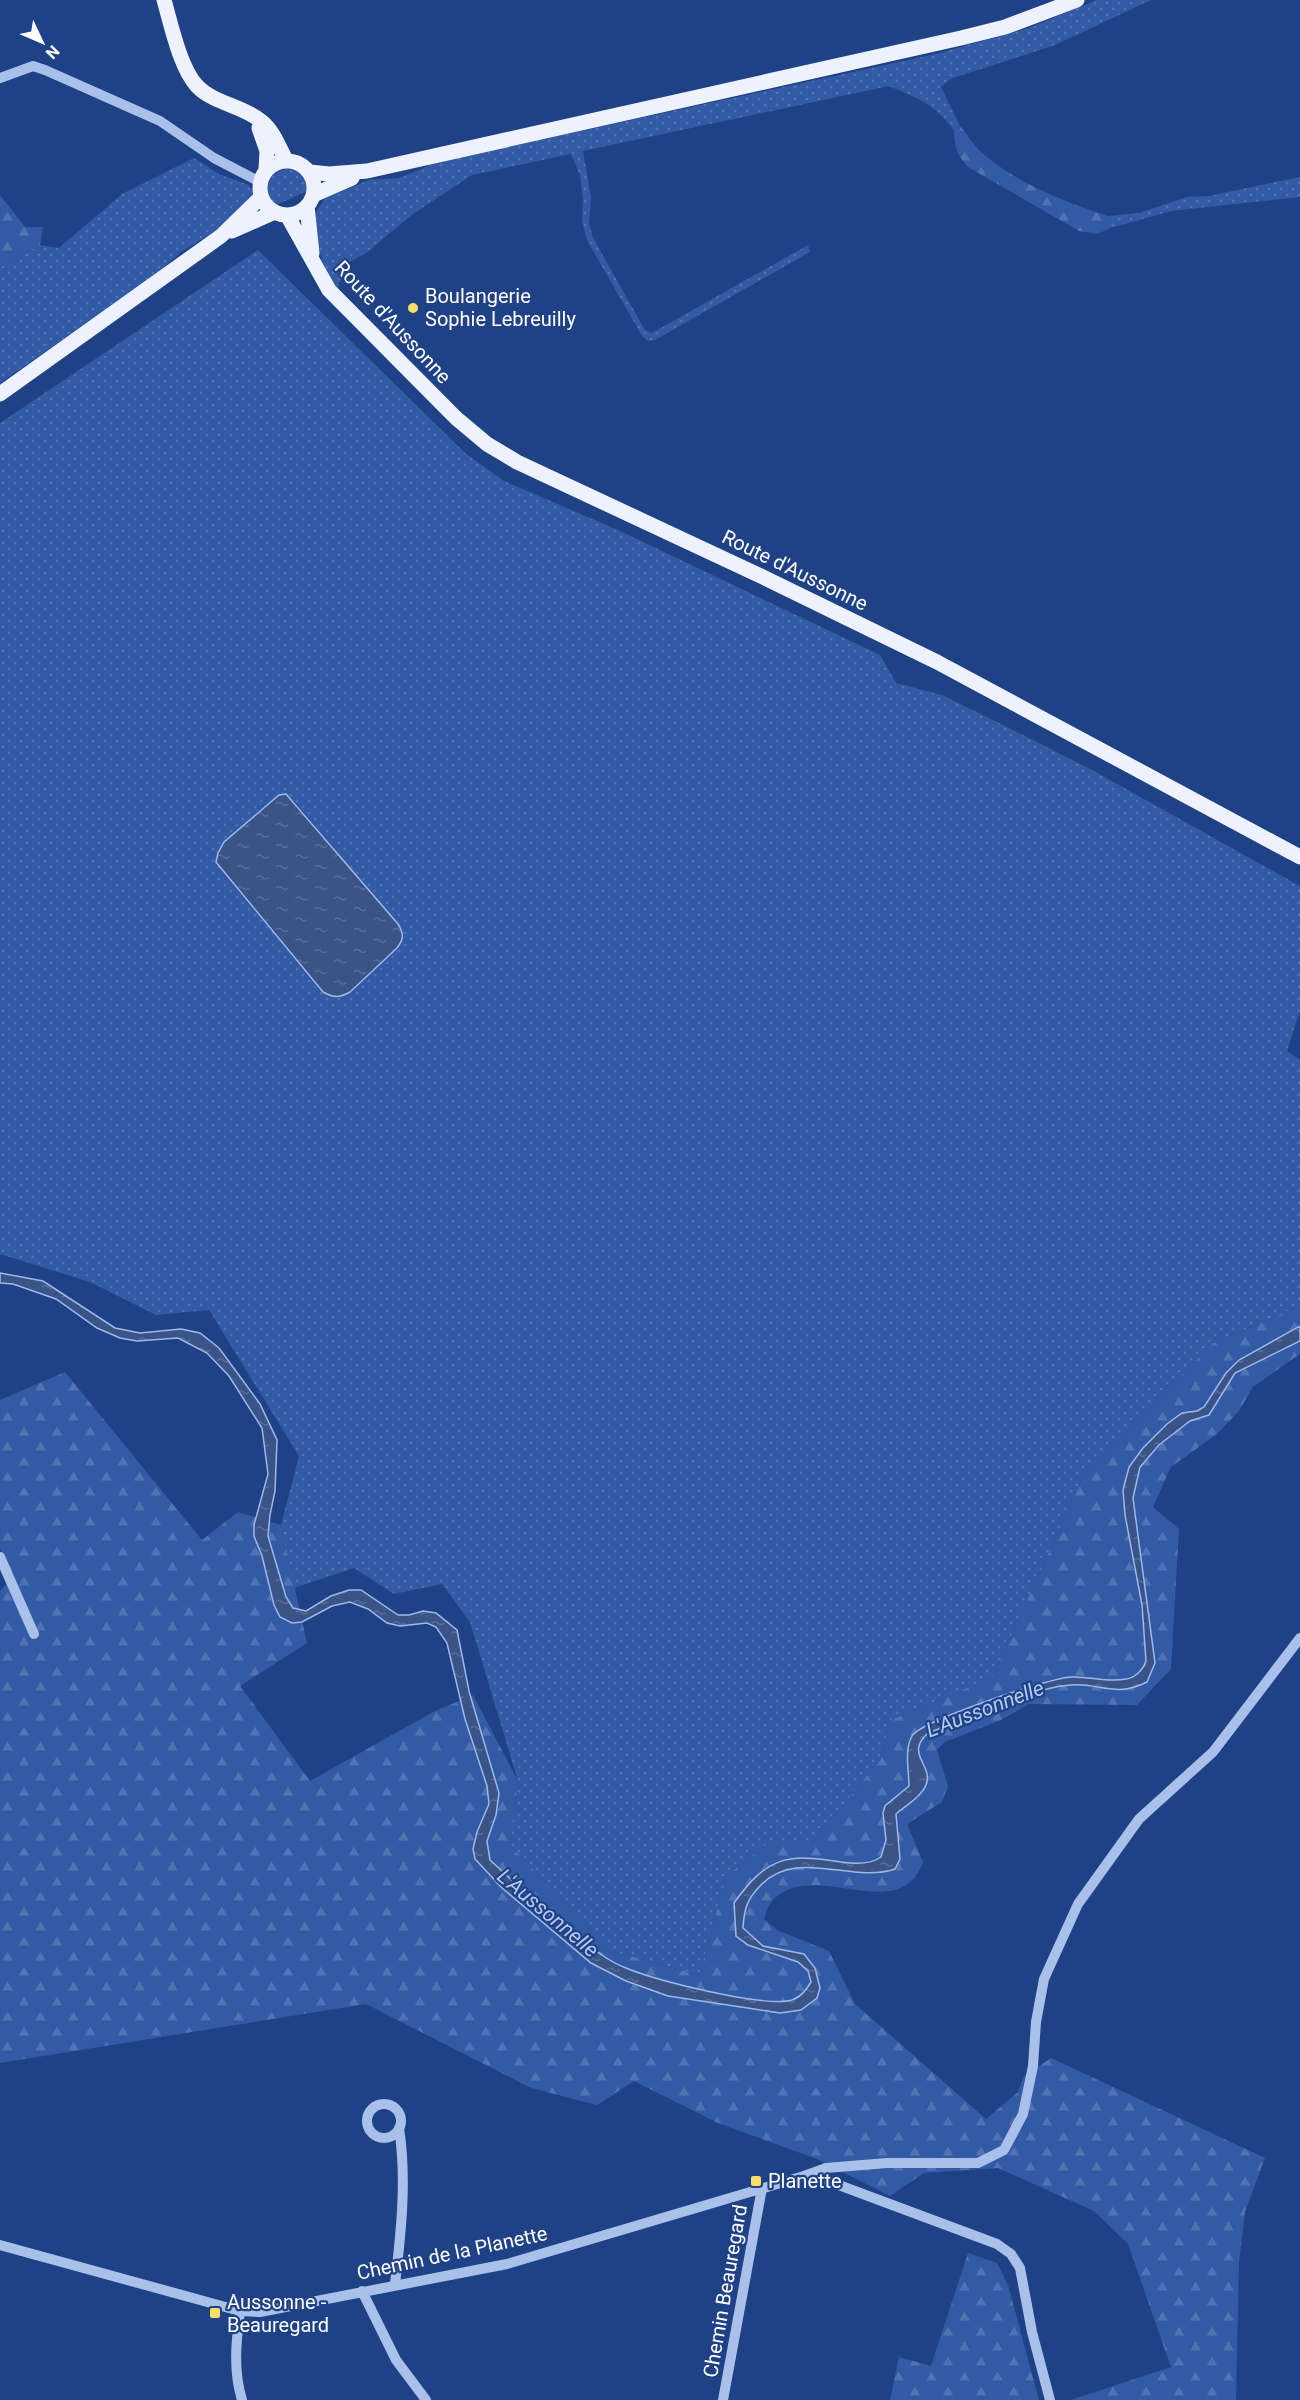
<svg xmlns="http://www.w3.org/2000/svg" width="1300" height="2400" font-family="Roboto,sans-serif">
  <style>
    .grass { fill: url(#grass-dots); fill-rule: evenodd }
    .forest { fill: url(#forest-firs) }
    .water { fill: url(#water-ripples); stroke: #9db9ec; stroke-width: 1.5 }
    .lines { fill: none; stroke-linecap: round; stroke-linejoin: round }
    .minor { stroke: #a9c0ea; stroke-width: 10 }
    .major { stroke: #edf2fe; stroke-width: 15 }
    .poi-dot { fill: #f9de69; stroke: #1f4287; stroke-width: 2 }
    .labels { text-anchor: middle; stroke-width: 4.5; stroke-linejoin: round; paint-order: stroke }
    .poi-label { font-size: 20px; fill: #fff; stroke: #1f4287; text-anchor: start }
    .street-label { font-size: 20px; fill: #fff; stroke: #1f4287 }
    .water-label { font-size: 21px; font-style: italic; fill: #b5caf2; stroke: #1f4287 }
  </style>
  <defs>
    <pattern id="grass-dots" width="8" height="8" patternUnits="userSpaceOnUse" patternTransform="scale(1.5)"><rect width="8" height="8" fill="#335aa5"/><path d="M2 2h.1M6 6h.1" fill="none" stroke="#5273b2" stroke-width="1.8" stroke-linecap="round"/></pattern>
    <pattern id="forest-firs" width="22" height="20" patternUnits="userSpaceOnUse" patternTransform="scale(1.5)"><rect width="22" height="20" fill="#335aa5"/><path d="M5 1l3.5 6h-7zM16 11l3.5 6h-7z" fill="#5273b2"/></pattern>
    <pattern id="water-ripples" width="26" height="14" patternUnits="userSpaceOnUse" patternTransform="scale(1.5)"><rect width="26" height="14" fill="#3b5488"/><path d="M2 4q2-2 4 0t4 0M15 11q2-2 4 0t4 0" fill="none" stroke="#586e9a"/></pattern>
  </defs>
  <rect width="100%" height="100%" fill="#1f4287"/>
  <path class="grass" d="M1097,0H1151L1055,45L950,79L941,87L960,126L954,130C934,103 918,99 889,86L583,151L591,198L589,223L593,238L645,330L652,333L808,245L810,252L655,340L648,341L642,336L587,240L582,221L583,200L580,175L571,154L472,175L413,214L366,253L345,264L337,292L326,272L313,231L316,212L325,198L369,180L399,178L438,162L936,54L1029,28Z
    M194,158L219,174L249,185L253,191L250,201L225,225L181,252L152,278L0,383V267L40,245L59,248L122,194Z
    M286,169C299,170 307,178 308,191L274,206C261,192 267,173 286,169Z
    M1300,177V197L1171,211L1111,228L1108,216L1139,213L1187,197L1209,196Z
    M258,250L465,453L504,481L620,531L880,655L896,683L942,695L1003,725L1092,770L1300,886V1011L1287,1051L1300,1060V1306L1213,1343L1083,1475L993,1677L891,1720L880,1760L811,1844H767L727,1875L699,1975L609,1950L509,1844L518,1781L470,1622L442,1584L394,1594L354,1568L294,1588L281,1525L299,1456L209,1310L156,1315L90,1282L0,1254V423ZM294,801L398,924L403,933L323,992L221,869Z"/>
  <path class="forest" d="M960,126C967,134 973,144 980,151C1012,181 1067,203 1108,216L1111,228L1097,234L1079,231L968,167C957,155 954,146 954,130Z
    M0,195L25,227H43L40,245L0,267Z
    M1300,1306V1354L1253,1387L1239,1411L1217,1434L1171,1467L1153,1507L1179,1529L1171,1669L1137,1705L1029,1704L1001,1720L945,1742L937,1750L948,1786L942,1802L907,1824L923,1862C899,1929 812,1855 771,1902C768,1906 766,1914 764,1919L777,1930L829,1951L855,2004L986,2119L1018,2092L1024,2076L1051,2058L1265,2158L1245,2212L1239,2263L1236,2400H1071L1171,2367L1128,2244L1094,2211L998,2168L924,2173L890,2196L817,2159L718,2123L634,2081L597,2105L531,2088L366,2004L0,2063V1591L12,1579L0,1549V1400L65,1372L202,1540L238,1512L281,1525L307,1643L240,1686L310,1781L433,1712L473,1695L518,1781L510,1845L609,1950L699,1975L727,1875L767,1844H811L880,1760L891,1720L993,1677L1083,1475L1213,1343Z
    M968,2253L997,2263L1008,2285L1039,2400H890L899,2357L931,2366Z"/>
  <path class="water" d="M286,794L398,924C404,934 404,939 397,948L350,992C339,998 334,998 323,992L216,862L218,853L224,842L279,795Z
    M0,1273L43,1281L115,1328L140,1333L181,1329L200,1333L219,1348L260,1404L277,1440L275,1491L270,1515L268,1536L286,1597L293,1608L306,1611L331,1596L349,1590H361L398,1615H409L423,1611L436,1613L457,1630L469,1691L499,1793L496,1815L487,1841L490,1860C525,1892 562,1930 602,1955C609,1960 618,1965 626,1968C655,1980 763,2008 792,2000C801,1997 806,1990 811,1982L808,1971L798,1962L748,1945L736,1936L734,1903C767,1857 786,1853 841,1862C854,1864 870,1865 881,1857L886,1840L883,1813L885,1806L909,1786C909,1771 904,1750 912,1736C921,1721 1049,1678 1071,1677C1089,1676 1107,1683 1126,1679C1135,1678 1143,1670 1146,1661L1142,1605L1125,1515L1123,1490L1129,1467L1143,1448L1167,1424L1182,1413L1197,1411L1204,1407L1226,1373L1239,1360L1300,1326V1341L1235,1373L1209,1415L1190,1421L1159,1445L1140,1467L1133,1498L1155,1663L1147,1682C1115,1698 1101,1683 1071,1685C1029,1688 968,1718 928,1733C904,1754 934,1765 926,1785C921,1797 905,1806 896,1814L900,1859L895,1869C851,1884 796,1847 760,1886C747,1899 744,1910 743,1928L763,1946L804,1954L815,1968L820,1988L817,1998L801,2010L780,2013L668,1996L626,1981L591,1963L502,1888L475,1859L473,1849L477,1832L489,1804L487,1786L465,1719L447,1643L436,1627L427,1623L400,1626L387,1623L368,1609L350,1602L332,1606L302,1622L292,1623L280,1617L274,1605L262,1556L254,1536V1525L268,1474L262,1428L229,1376L207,1353L178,1338L137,1341L120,1338L97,1328L56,1299L13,1284L0,1283Z"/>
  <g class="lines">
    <path class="minor" d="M0,78L33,66L45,70L160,121L214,158L260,182
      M0,1557L34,1634
      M367 2121a17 17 0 1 1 34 0a17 17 0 1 1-34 0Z
      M805,2176L828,2181L997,2244L1011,2254L1020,2268L1032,2332L1050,2400
      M0,2245L240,2311L260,2312L507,2264L804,2176L826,2168L887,2163H978L1004,2150L1023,2114L1033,2066L1036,2022L1044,1979L1078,1904L1139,1819L1213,1752L1300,1638
      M395,2284C401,2233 407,2179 399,2128
      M362,2291L396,2360L426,2400
      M240,2311C236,2342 233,2370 242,2400
      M723,2400L762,2188"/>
    <path class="major" d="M164,0C171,24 180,68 197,86C214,104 242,105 261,121C273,130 279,147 286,160
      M259,128L267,151L266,169
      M260 188a27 27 0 1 1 54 0a27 27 0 1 1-54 0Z
      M310,172L329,174L367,171L961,38L1005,27L1077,0
      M313,195L352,178
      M307,206L312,253
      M287,215L329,290L456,418L487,444L517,462L765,578L937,662L1300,857
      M232,231L275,212
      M0,394L221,236L261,197"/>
  </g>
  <g class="poi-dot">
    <circle cx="413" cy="308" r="6"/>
    <rect x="750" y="2175" width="12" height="12" rx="3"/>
    <rect x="209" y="2307" width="12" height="12" rx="3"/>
  </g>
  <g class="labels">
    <g class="poi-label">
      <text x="425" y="303">Boulangerie<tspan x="425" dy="23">Sophie Lebreuilly</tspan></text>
      <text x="768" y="2188">Planette</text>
      <text x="227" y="2309">Aussonne -<tspan x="227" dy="23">Beauregard</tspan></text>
    </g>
    <g class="street-label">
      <text transform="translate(393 322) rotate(47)" y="7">Route d'Aussonne</text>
      <text transform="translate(795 570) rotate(26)" y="7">Route d'Aussonne</text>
      <text transform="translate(452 2253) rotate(-12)" y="7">Chemin de la Planette</text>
      <text transform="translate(725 2291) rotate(-80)" y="7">Chemin Beauregard</text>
    </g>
    <g class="water-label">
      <text transform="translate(985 1709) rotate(-21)" y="7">L'Aussonnelle</text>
      <text transform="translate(548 1913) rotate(40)" y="7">L'Aussonnelle</text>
    </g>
  </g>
  <g transform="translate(42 42) rotate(134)" stroke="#1f4287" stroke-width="4.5" paint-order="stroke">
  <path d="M0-4.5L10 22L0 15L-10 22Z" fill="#ffffff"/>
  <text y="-9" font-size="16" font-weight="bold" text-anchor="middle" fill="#ffffff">N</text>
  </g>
</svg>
